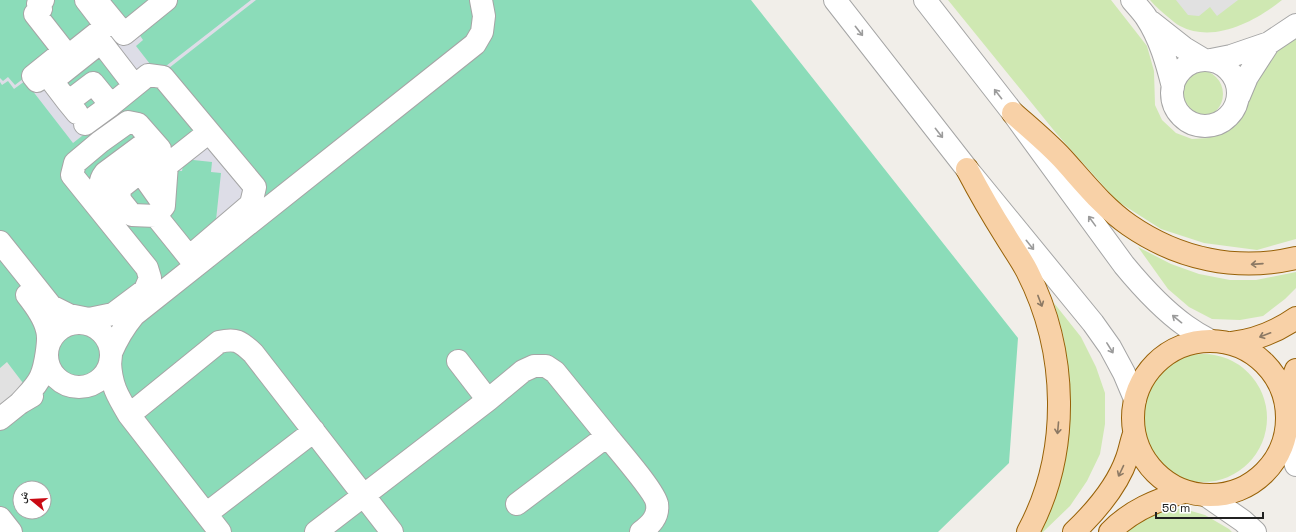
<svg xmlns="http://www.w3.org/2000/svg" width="1296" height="532" font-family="'Space Grotesk','Noto Naskh Arabic',sans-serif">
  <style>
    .grass { fill: #cfe8b2 }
    .pitch { fill: #8bdcb9; fill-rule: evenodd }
    .parking { fill: #e1e1e1 }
    .plaza { fill: #dddde7; fill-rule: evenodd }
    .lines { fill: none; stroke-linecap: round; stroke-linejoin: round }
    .minor-casing { stroke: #a5a5a5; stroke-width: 24 }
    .major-casing { stroke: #976107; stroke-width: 24 }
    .minor { stroke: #fff; stroke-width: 22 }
    .major { stroke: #f8d1a7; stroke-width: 22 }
    .oneway { stroke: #9b9b9b }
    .oneway2 { stroke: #8c7964 }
  </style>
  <rect width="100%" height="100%" fill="#f1eee9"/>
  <path class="grass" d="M948,0H1111L1147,46L1154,71L1155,105L1162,120L1176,133L1192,139L1208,138L1222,133L1233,123L1240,111L1249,78L1296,30V239L1257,250L1204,243L1161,229L1117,201L1056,133Z
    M1150,0H1282C1256,21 1214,44 1180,26C1176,24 1172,20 1168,17C1162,12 1156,7 1150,0Z
    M1175 94a24 24 0 1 1 48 0a24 24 0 1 1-48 0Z
    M1138,247L1171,264L1199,274L1230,280H1256L1296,272V288L1285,299L1263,316L1240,320L1212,319L1189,307L1168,289Z
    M1054,303L1081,337L1096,367L1105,393V424L1100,454L1087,481L1070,506L1043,532H1039L1070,405L1068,366L1063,334Z
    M1139 418a64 64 0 1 1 128 0a64 64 0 1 1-128 0Z
    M1164,508L1184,509L1205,515L1229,529L1232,532H1120Z"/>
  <path class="pitch" d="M0,0H751L1018,338L1009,463L938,532H0ZM20,488H44V512H20Z"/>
  <path class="parking" d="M1176,0H1238L1217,16L1210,7L1199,16L1188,15Z
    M7,362L26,387L0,408V368Z"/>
  <path class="plaza" d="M157,0H177L137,31L143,40L136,46L157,73L251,0H256L73,143L25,81L14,89L8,81L2,85L0,82V78L3,81L8,77L15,85L59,51H64L125,26ZM100,50L126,83L88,114L62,81Z
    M211,123L260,186L216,220L221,173L211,172L212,162L184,159L182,171L170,170L139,180Z"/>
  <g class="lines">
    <defs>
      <path id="minor" d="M43,0L38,4L41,9L35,14L64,51L33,76L37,81L106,26L86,0
        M835,0L967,169L1093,323L1110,347L1124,373L1135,399
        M925,0L1013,113L1124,265C1143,288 1162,309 1186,326C1193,331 1201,336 1209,340
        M1132,0C1137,6 1142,11 1146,17C1160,38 1167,63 1173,87
        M101,6L124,34L166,0
        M1151,22L1184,48L1204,60
        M1211,60L1231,56L1269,43L1296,25
        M1172 93a33 33 0 1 1 66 0a33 33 0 1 1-66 0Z
        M1239,96L1247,77L1269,43
        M68,102L52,81L101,42L134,85
        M77,113L68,102L93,83L111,105
        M85,124L111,105L148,75L163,77L209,132L147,181L164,205L167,164
        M164,206L156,216L189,257L251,204L255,187L209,132
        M117,212C108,200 93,188 105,173L140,147
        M0,242L51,306L69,315L89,319L113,314L145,290L150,278L147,268L72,175L75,163L100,142L128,122L138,124L160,149L158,158L119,189L120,200L132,215L156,216
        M47 355a32 32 0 1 1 64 0a32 32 0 1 1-64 0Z
        M111,353C117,339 124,327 134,315L475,44L482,32L484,16L481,0
        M458,361L488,400
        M110,362C111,385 117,395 129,415L220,532
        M20,403C27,395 37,386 41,376C45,367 50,340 47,330C44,317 35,305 27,295
        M129,415L219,342C236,338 240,341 253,353L392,532
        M0,419L20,403L32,396
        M1287,425L1288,442L1296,465
        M607,436C616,447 656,493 657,504C659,517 650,525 641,532
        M1207,496L1243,521L1255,532
        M206,514L314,431
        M0,518L11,532
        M316,532L488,400L523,371L534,366H546L555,372L607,436L517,504"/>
      <path id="major" d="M1013,113C1030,128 1047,142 1062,158C1083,181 1103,207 1129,225C1178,259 1237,272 1296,258
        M967,169C979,192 991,213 1005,235C1012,247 1021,259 1027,271C1068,351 1071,452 1028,532
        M1133 418a77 77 0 1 1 154 0a77 77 0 1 1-154 0Z
        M1232,343C1256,340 1276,332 1296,318
        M1286,404L1290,386L1296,370
        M1074,532C1096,511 1117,487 1127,458C1130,450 1131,442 1134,434
        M1110,532C1130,511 1156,500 1184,492"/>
    </defs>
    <use href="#minor" class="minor-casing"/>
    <use href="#major" class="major-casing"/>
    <use href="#minor" class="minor"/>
    <use href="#major" class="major"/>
  </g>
  <defs><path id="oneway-shaft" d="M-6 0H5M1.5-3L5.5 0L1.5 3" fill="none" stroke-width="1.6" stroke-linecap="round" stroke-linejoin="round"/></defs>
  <g class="oneway">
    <use href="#oneway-shaft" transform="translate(859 31) rotate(52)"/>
    <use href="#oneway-shaft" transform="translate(998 94) rotate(-128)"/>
    <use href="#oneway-shaft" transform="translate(939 133) rotate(52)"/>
    <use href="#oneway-shaft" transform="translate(1092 221) rotate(-126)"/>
    <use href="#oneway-shaft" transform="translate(1030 245) rotate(51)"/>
    <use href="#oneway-shaft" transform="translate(1177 319) rotate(-141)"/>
    <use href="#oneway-shaft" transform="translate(1110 348) rotate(58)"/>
  </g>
  <g class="oneway2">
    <use href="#oneway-shaft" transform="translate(1257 264) rotate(176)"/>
    <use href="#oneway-shaft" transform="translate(1040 301) rotate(69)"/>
    <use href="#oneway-shaft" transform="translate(1265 335) rotate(159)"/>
    <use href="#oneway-shaft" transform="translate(1058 428) rotate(95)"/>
    <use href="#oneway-shaft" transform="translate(1121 471) rotate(115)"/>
  </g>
  <g transform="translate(32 500) rotate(288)"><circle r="19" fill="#ffffff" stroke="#a6a6a6"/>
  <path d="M0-3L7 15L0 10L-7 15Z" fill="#c90a13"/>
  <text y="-6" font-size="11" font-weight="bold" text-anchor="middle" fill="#212121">ش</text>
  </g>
  <path d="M1156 512v6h107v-6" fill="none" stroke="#212121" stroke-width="2"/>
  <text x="1162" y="512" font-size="12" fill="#212121" stroke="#ffffff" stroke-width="3" paint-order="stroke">50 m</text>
</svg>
